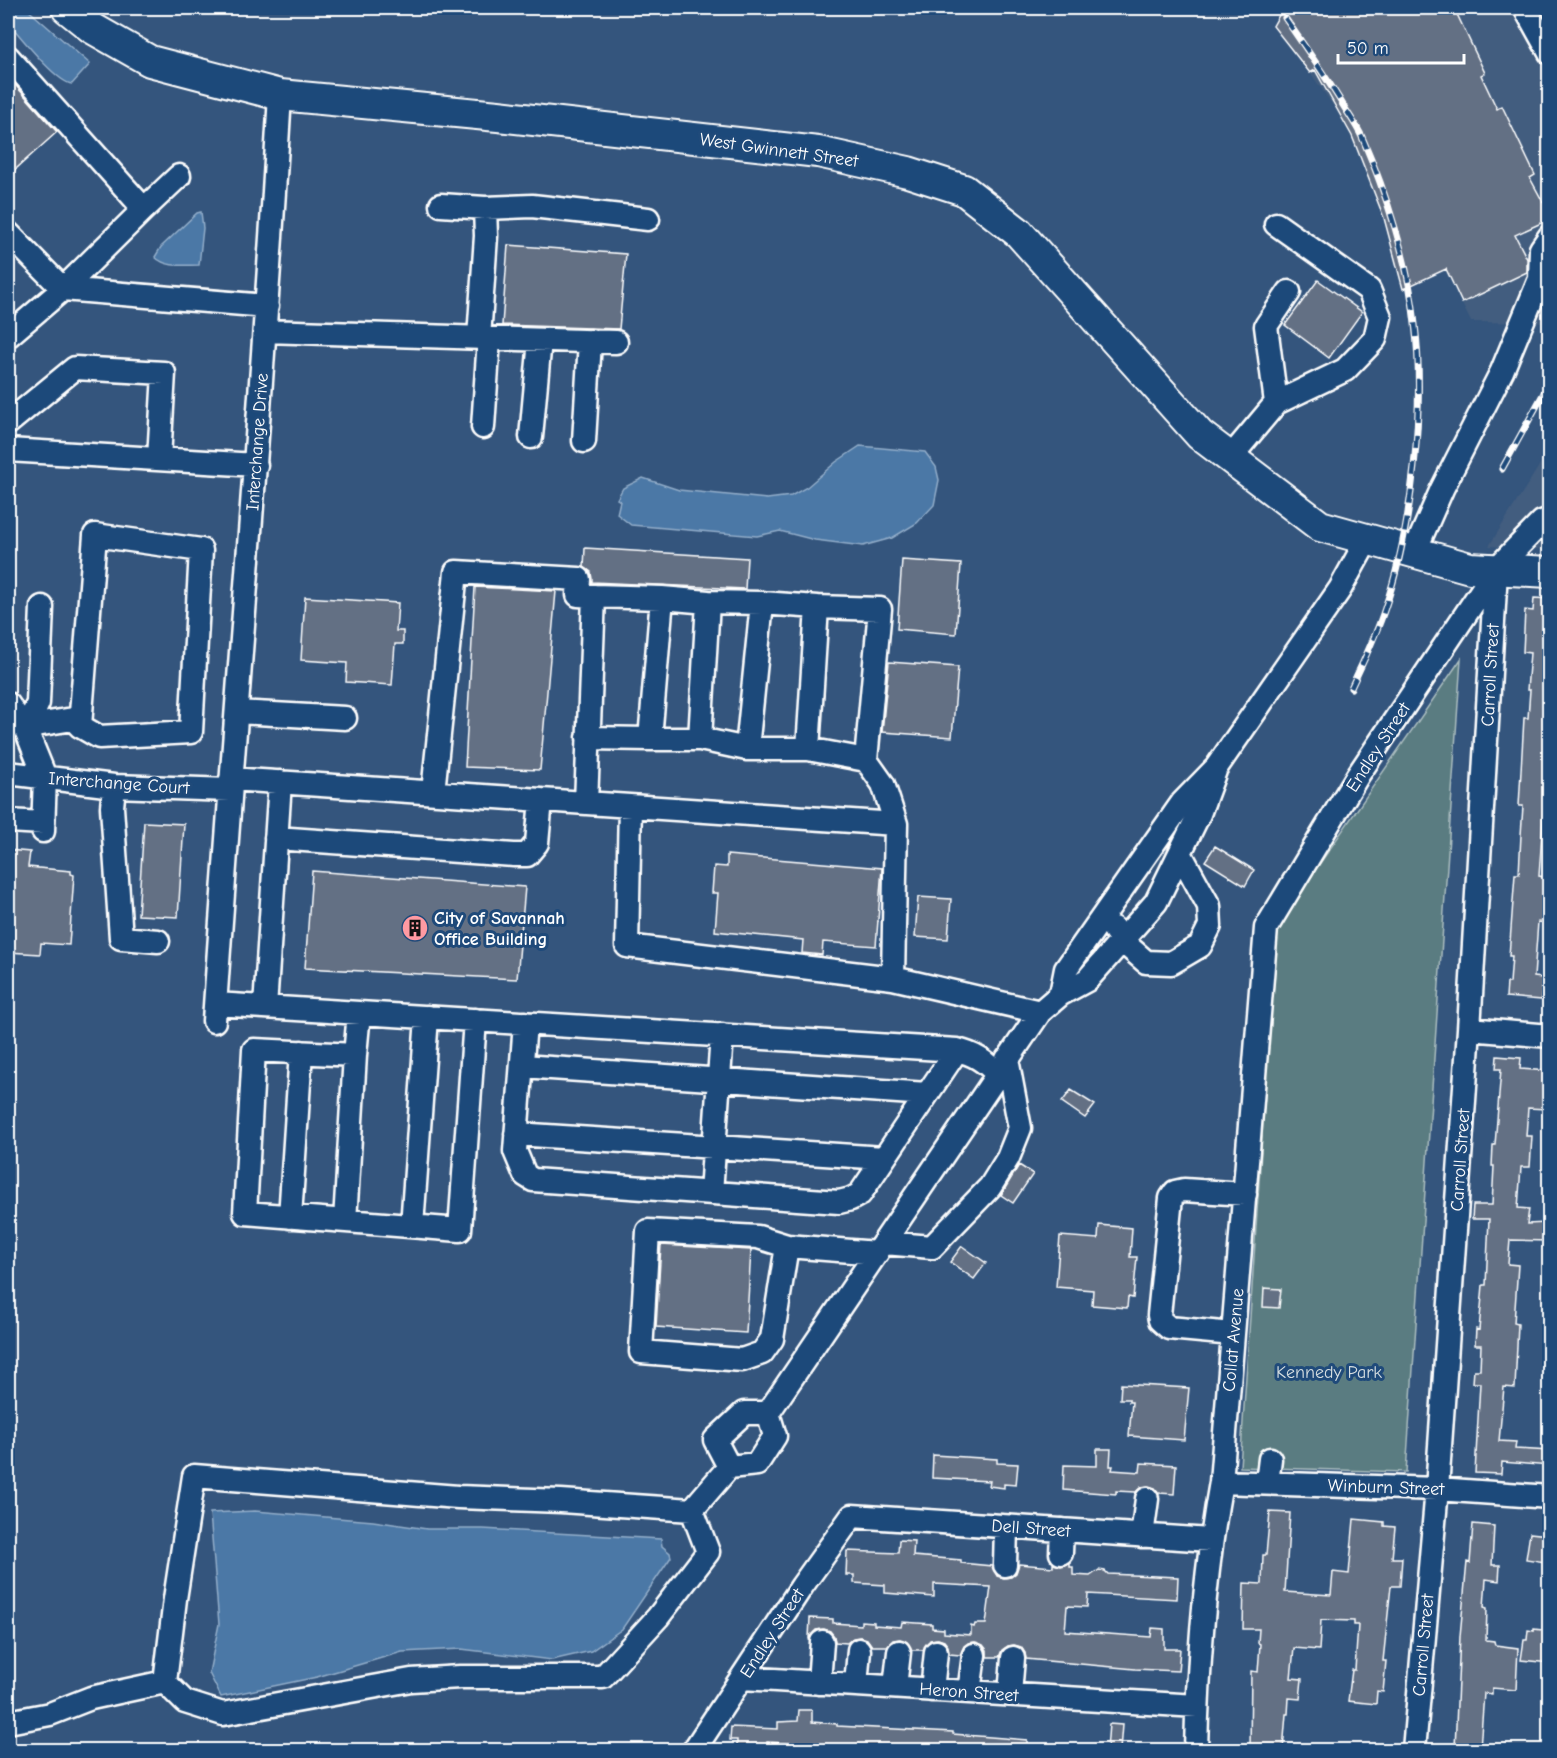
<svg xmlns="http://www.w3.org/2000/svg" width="1557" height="1758" font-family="'Comic Neue',sans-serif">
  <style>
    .built { fill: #425d7f }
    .green { fill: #5a7c81; stroke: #acbec0; stroke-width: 1.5 }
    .water { fill: #4b78a6; stroke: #93aeca; stroke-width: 1.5 }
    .building { fill: #647084; stroke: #fff; stroke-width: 1.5 }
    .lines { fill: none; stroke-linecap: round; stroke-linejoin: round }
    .minor-casing { stroke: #fff; stroke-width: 27 }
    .major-casing { stroke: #fff; stroke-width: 34 }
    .minor { stroke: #1f4a7a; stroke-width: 22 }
    .major { stroke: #1f4a7a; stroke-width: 30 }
    .rail-casing { stroke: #fff; stroke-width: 7 }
    .rail { stroke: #1f4a7a; stroke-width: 4.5; stroke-dasharray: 14; stroke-linecap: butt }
    .labels { text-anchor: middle; stroke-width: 6; stroke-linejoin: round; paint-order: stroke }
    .street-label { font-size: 18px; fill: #fff; stroke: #1f4a7a }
    .poi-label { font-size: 18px; font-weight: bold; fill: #fff; stroke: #1f4a7a; text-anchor: start }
    .park-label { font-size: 18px; fill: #d6dee0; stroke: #1f4a7a }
  </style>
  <rect width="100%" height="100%" fill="#34557d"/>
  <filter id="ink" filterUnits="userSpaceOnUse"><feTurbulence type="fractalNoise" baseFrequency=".0167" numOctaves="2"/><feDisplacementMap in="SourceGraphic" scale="12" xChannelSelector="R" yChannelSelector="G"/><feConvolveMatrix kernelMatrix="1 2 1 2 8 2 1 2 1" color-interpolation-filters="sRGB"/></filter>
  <g filter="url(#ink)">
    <path class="built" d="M1285,8H1549V323L1471,322L1445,270L1405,284L1361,146L1278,26Z
      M1549,450V550L1489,546Z"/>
    <path class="green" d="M1461,659L1406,1472L1240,1467L1276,927Z"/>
    <path class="water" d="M8,8H26L90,64L72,84C56,82 20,36 8,22Z
      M201,212L203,228L199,265C184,265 166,268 155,257L161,247L197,213Z
      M860,446L925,452L936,467L939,480L934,505L917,523L892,538L863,546L815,540L780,531L757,536L631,525L617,514L620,501L617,499L623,488L643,478L679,490L767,499L791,496L807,487L836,462Z
      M255,1511L373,1521L427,1529H483L661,1539L662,1546L670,1553L671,1557L622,1629L591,1651L552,1660L461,1649L402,1652L317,1677L221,1697L209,1673L219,1624L210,1513Z"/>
    <path class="building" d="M1283,8H1454L1485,73L1481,75L1497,109L1502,106L1535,175L1530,178L1550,215V219L1515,235L1527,259V272L1462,303L1446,269L1403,289L1384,218L1352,136L1315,70L1310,73L1273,26Z
      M8,77L57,132L8,176Z
      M508,245L626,254L619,329L502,325Z
      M1318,280L1362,312L1329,358L1285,325Z
      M585,548L747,558L745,589L592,582L591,572L584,567Z
      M902,560L961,564L956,634L897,629Z
      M475,587L556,591L540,770L465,767Z
      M305,597L398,603L396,631H403V644H395L392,685L346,682L347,663L301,660Z
      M1534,598L1550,599V807L1544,806L1539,876L1545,877L1543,901L1550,902V923L1538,922L1534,977L1543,978L1541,1000L1506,997L1507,983H1510L1512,956H1509L1515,874H1519L1521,835L1523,806H1519L1524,718H1528L1530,690H1527L1530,653L1523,652L1525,610L1533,611Z
      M889,662L958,667L952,737L882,732Z
      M144,822L184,824L178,917L138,915Z
      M1215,846L1254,870L1245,886L1205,861Z
      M8,850L30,852L28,867L71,871V874L74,875L69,945L41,943L40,954L8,952Z
      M727,855L882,868L876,946L823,942L822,955L802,953L803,940L715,931L718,893H712L714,866L727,867Z
      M312,871L525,887L517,979L305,968Z
      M918,897L951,899L948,939L915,937Z
      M1497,1056L1521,1058L1520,1069L1550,1071V1103H1547V1109L1528,1108L1526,1136H1532L1530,1167H1521L1518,1208L1529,1209L1527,1224L1547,1223L1548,1241L1510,1240L1508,1264L1518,1265L1514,1323L1518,1324L1515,1388L1504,1387L1499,1441L1516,1442L1515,1449L1550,1451V1466L1502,1462L1501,1474L1475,1473L1480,1383H1473L1474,1370H1480L1481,1345H1475L1476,1329L1479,1330L1483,1285H1486L1489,1219H1472L1473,1205H1492L1494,1166H1492L1493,1145H1495L1501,1069H1496Z
      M1071,1090L1095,1105L1085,1118L1062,1102Z
      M1019,1165L1033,1174L1013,1203L1001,1195Z
      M1099,1225L1132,1228L1130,1257H1137L1133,1298L1128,1297L1127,1308L1092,1305L1093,1290L1056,1287L1060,1236L1098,1239Z
      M661,1245L751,1250L746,1333L656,1327Z
      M962,1246L986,1263L974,1279L950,1262Z
      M1264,1288L1281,1289L1279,1308L1263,1307Z
      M1121,1384L1189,1388L1184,1440L1129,1436L1132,1402H1129V1399H1120Z
      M1097,1449H1111L1110,1466H1113L1112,1470L1140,1472L1141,1463L1176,1465L1174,1494L1159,1493L1155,1488L1148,1486L1141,1487L1136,1492L1116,1491V1494L1063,1490L1064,1465L1097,1466Z
      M933,1455L997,1459V1463L1018,1464L1016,1485L1004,1484V1488L989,1486L990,1481L932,1478Z
      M1270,1512L1290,1513L1285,1592L1331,1595L1333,1572L1349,1574L1354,1519L1384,1522V1526L1395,1527L1392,1558H1402L1400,1586H1391L1383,1661H1386L1383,1692L1377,1691L1376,1704L1348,1701L1352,1670H1355L1358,1625H1354V1621L1321,1620L1319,1650L1294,1648L1291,1678L1302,1679L1300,1699L1289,1698L1288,1714H1286L1283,1750H1250L1251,1671L1258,1672L1260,1644L1258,1643L1259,1629H1243L1244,1583L1262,1584L1263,1555H1266Z
      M1473,1524L1494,1526L1492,1565H1500L1499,1581L1486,1579L1484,1607L1487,1608L1486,1640L1494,1641L1495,1645L1518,1648L1516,1690L1492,1688V1694L1484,1693L1480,1749L1455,1748L1460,1636L1467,1562L1470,1563Z
      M1530,1533L1548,1535L1545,1562L1526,1559Z
      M899,1540L914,1541L913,1556L961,1560V1563L992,1566L997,1576L1004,1578L1011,1577L1016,1573L1019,1564L1053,1567V1564L1061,1566L1070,1562V1567H1073V1575L1090,1576L1099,1570L1105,1571L1108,1574L1178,1577L1177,1599L1088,1594L1087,1607L1067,1606L1065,1631L1151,1637L1152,1628L1164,1629V1649H1180L1178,1671L1135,1669L1026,1659L1025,1653L1021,1647L1014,1645L1008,1646L1002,1650L999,1657H987V1650L983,1645L975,1642L968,1643L964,1646L960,1655L949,1654L948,1646L944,1641L938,1639L930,1640L923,1650H912L907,1642L900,1639L893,1640L887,1646H872L867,1639L860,1637L853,1638L847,1643L835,1642L834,1636L830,1631L824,1629L816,1630L809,1638L810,1618L833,1619V1623L861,1625V1621L874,1622V1625L901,1627L902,1622L932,1624V1628L944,1629V1633L971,1635V1626L974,1627L975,1624H986L991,1587L934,1584V1597L885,1593V1585L854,1583V1575H846L847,1551L898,1553Z
      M1534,1629L1550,1631V1663L1521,1660L1524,1640H1527L1528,1630L1534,1631Z
      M799,1710H812V1722L837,1724V1726L953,1732V1734L1027,1740V1750H905L767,1742L766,1750H737V1740H730L731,1727L778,1729V1722L798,1721Z
      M1109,1724L1122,1725L1120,1750H1107Z"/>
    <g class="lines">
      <defs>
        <path id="minor" d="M1525,8L1550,53
          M8,57L144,209L63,289L8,336
          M441,205L485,208
          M144,209L179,176
          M8,233L63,289L267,306
          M265,331L616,342
          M479,338L486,236L485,208L532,206L648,219
          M1276,403L1266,326L1289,292
          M8,423L75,368L164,373L159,459
          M483,427L489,339
          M531,437L540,340
          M584,441L590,341
          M8,450L256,465
          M1230,458L1276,403L1345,370L1375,339L1380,317L1369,290L1276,224
          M1414,553L1442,489L1502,371L1540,279L1541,249L1550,236
          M8,704L26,730L45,777L43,831
          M237,712L345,718
          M24,727L73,719L80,726L99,737L191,732L201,550L95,535L80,726
          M26,730L38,703L42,607
          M588,738L650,739L662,598L594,596
          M650,739H700L708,602L662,598
          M700,739L747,749L762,603L705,602
          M747,749H808L817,607L762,603
          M808,749L866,760L880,609L817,607
          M866,760L883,784L896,824
          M8,773L114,786L230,790
          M231,779L896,824L893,978L1040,1012
          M114,786L112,807L121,938L158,941
          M433,792L456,572L579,579L578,595L594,596L586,803
          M630,806L627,946L893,978
          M8,821L43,823
          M276,838L514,855H527L537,843L541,800
          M1113,928L1122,941L1146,962L1171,963L1200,946L1210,926L1209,906L1180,853
          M1061,994L1066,969L1182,803L1216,768L1340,589L1367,540
          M216,1004L957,1050C974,1054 985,1061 997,1074
          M265,1007L280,782
          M359,1013L355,1055L254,1050L245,1213L460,1230L475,1020
          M214,1021C235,712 262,404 280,95
          M525,1023L515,1151L525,1175L533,1180L839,1202L851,1199L860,1194L957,1050
          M1469,1029L1550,1036
          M522,1066L927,1094
          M516,1134L884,1158
          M711,1193L722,1035
          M290,1217L301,1052
          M345,1221L355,1055
          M412,1226L427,1017
          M884,1243L932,1247L990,1187L1008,1158L1020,1128L1007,1059
          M787,1246L772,1339L762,1353L742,1360L641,1352L648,1231L758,1237L787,1246L877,1253
          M1233,1334L1169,1328L1160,1320L1159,1315L1171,1198L1175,1192L1184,1190L1245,1194
          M768,1413L775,1436L757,1464L729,1467L715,1440L744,1413H768L1040,1012L1061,994L1087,980L1156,902L1199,814L1216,768
          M1221,1482L1437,1489L1550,1497
          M1267,1483L1270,1459
          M1142,1536L1147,1499
          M1061,1553L1062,1530
          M1005,1565L1006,1527
          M742,1678L1197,1706
          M165,1682L175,1599L194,1476L458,1497L561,1501L692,1510
          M819,1683L822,1642
          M856,1685L859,1650
          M895,1687L899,1652
          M932,1690L936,1652
          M969,1692L974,1655
          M1010,1694L1013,1658
          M8,1722L50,1714L91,1698L165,1682L185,1702L223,1714L411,1680L460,1677H603L658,1617L708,1552L692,1510L729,1467
          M694,1750L802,1586L852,1516L1210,1540
          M1196,1750C1198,1661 1205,1570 1221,1482L1266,928L1358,775L1496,569L1542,522L1550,519
          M1414,1750L1437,1489L1469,1029L1496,571"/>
        <path id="major" d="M67,8L92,28L150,61L280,95L498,116L818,152L908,172L964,190L1019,233L1200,435L1320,526L1470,568L1550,572"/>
      </defs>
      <use href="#minor" class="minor-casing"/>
      <use href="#major" class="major-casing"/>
      <use href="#minor" class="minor"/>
      <use href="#major" class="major"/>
      <defs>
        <path id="rail" d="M1285,18C1305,47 1325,75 1343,105C1349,115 1357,126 1362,137C1386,192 1409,264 1415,324C1425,407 1412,530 1385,608C1376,636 1363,662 1351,688
          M1502,469L1550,382"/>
      </defs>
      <use href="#rail" class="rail-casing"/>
      <use href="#rail" class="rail"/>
    </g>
  </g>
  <defs>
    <symbol id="building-disc" viewBox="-11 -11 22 22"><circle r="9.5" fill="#ff9aa2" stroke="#1f4a7a"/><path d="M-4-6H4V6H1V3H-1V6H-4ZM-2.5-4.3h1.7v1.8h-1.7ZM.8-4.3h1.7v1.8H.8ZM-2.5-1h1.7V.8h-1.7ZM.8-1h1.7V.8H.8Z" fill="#111"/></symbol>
  </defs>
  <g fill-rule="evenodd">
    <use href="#building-disc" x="400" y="913" width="30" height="30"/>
  </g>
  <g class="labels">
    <g class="street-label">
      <text transform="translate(779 150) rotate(8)" y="6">West Gwinnett Street</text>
      <text transform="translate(257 442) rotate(-86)" y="6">Interchange Drive</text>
      <text transform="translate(1490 675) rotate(-87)" y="6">Carroll Street</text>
      <text transform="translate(1378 747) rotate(-57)" y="6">Endley Street</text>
      <text transform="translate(119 783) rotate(4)" y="6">Interchange Court</text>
      <text transform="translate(1460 1160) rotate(-86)" y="6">Carroll Street</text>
      <text transform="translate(1233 1340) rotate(-85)" y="6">Collat Avenue</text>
      <text transform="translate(1386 1487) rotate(2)" y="6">Winburn Street</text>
      <text transform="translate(1031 1528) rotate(4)" y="6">Dell Street</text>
      <text transform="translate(772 1633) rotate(-57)" y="6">Endley Street</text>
      <text transform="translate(1423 1645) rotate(-85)" y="6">Carroll Street</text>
      <text transform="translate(969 1692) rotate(4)" y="6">Heron Street</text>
    </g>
    <g class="poi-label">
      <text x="434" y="924">City of Savannah<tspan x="434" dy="21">Office Building</tspan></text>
    </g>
    <g class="park-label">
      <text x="1329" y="1378">Kennedy Park</text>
    </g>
  </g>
  <rect width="1557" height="1758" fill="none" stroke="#1f4a7a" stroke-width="30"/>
  <rect x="15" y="15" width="1527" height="1728" fill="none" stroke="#fff" stroke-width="2" filter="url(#ink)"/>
  <path d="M1338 54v9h126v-9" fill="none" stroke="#ffffff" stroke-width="3"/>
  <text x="1347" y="54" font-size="18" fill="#ffffff" stroke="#1f4a7a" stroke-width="4.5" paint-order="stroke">50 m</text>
</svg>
